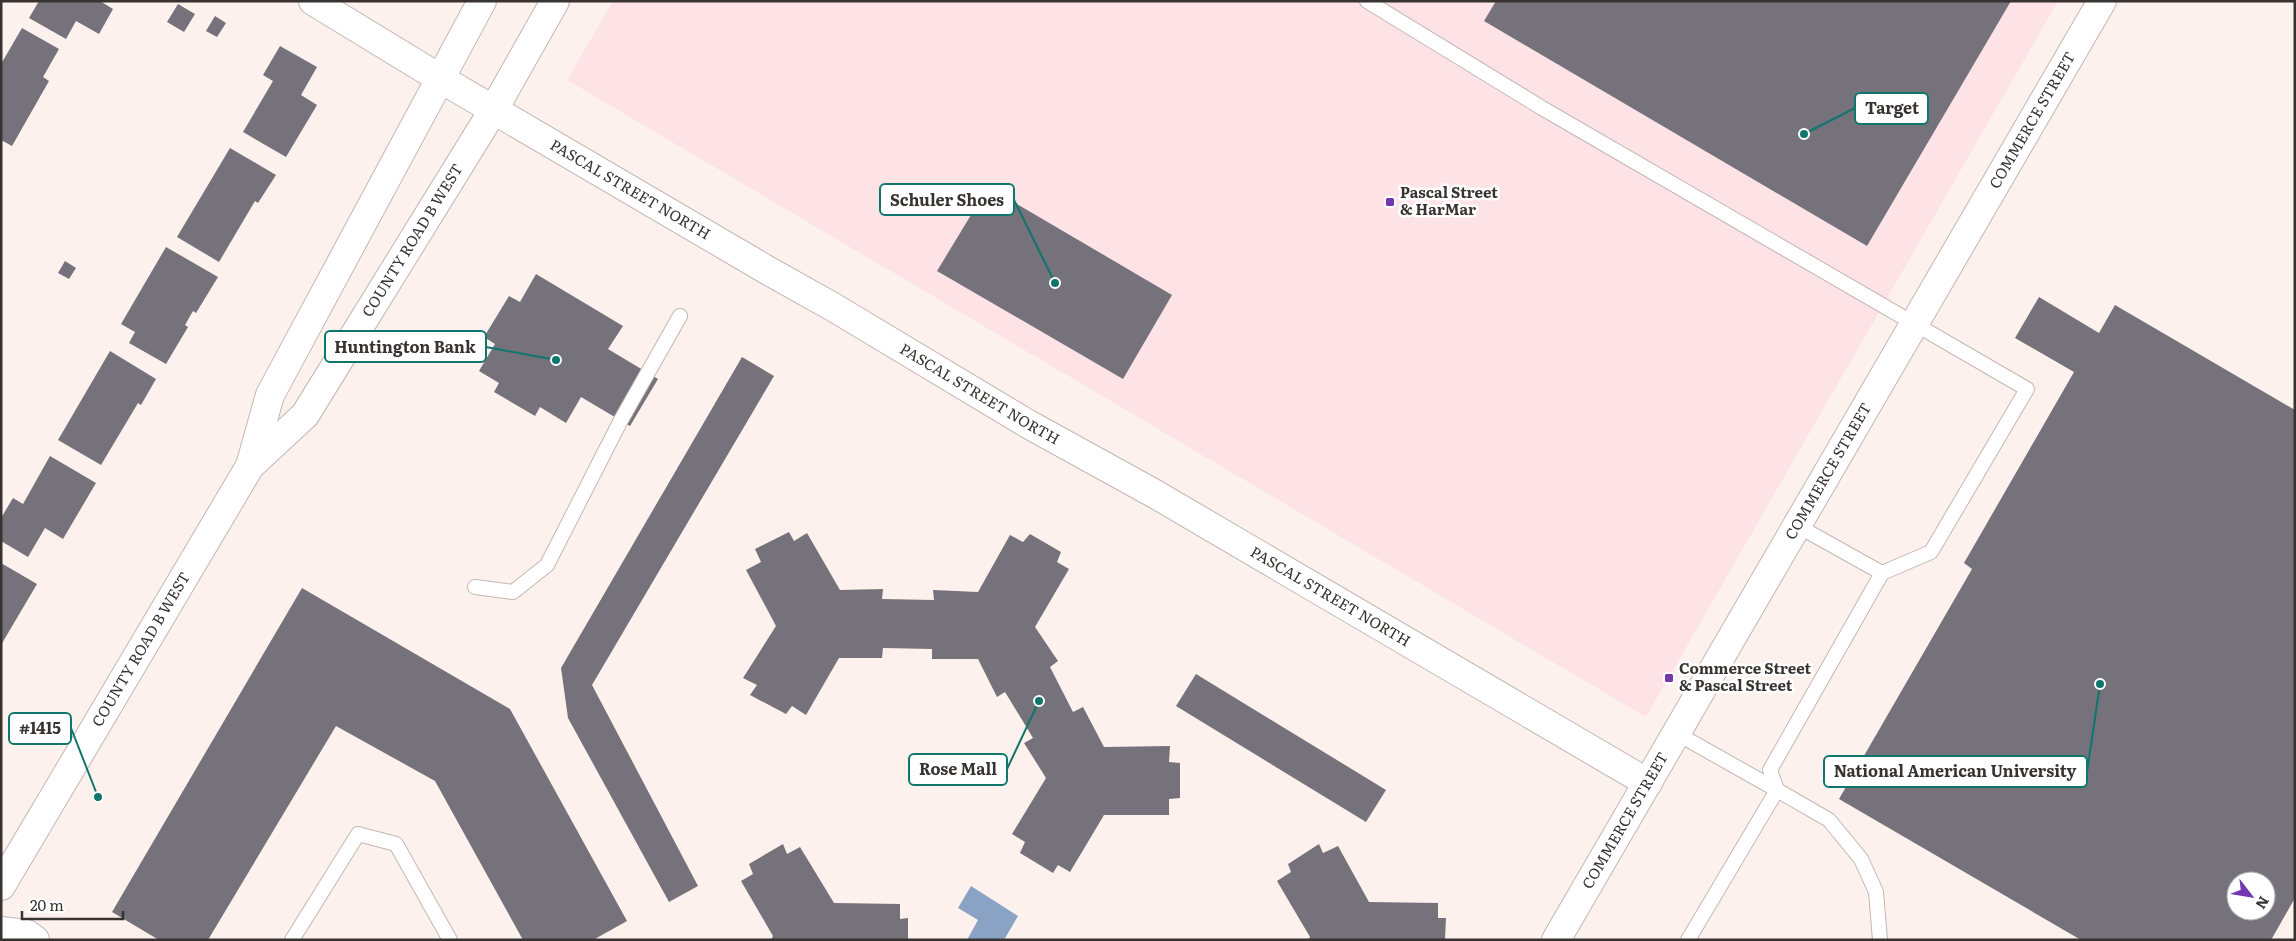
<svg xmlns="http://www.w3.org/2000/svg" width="2296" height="941" font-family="Literata,serif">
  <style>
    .commercial { fill: #fde2e6 }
    .water { fill: #8aa2c4 }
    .building { fill: #75727b; fill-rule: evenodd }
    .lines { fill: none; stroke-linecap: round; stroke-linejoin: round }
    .lane-casing { stroke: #c3b7b3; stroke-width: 16 }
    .street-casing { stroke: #c3b7b3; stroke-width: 30 }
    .secondary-casing { stroke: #c3b7b3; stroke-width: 30 }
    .lane { stroke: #fff; stroke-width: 14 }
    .street { stroke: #fff; stroke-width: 28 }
    .secondary { stroke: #fff; stroke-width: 28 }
    .poi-dot { fill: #7438ae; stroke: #fff; stroke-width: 2 }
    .labels { text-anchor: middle; stroke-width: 5; stroke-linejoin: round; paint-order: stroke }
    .street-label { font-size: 15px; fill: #383332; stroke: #fff }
    .poi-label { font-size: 15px; font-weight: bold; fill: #383332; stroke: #fff; text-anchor: start }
    .leader { fill: none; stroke: #0f766e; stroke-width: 2 }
    .callout-dot { fill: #0f766e; stroke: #fff; stroke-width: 2 }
    .callout { fill: #fff; stroke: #0f766e; stroke-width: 2 }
    .callout-label { font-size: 16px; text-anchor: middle; font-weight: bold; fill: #383332 }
  </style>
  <rect width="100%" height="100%" fill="#fdf1ed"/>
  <path class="commercial" d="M613,1H2058L1646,717L567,80Z"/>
  <path class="water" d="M971,886L1018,916L1004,940H967L978,920L958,908Z"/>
  <path class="building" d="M39,1H100L113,9L99,34L76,21L66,39L29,18Z
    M1496,1H2011L1867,246L1484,21Z
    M178,4L195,14L184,32L167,22Z
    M215,16L226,23L217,37L206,31Z
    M22,28L59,49L43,77L49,81L12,146L1,140V64Z
    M280,46L317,67L301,95L317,105L286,157L243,132L273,81L263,75Z
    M230,148L276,175L258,203L255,201L219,262L177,237Z
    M988,187L1172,295L1123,379L937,271Z
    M166,247L218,277L196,313L193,311L185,325L188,327L166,364L129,343L135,332L121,324Z
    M65,261L76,268L69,279L58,273Z
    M536,274L623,326L608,349L658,379L630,426L581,397L566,423L540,407L535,416L494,392L499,383L479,371L495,344L484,337L509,296L520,302Z
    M2039,297L2099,333L2115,305L2295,410V898L2271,940H2081L1839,799L1972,569L1964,563L2074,372L2015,338ZM2236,881H2266V911H2236Z
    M110,351L156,379L141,405L138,403L101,465L58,440Z
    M742,357L774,376L592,685L698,886L669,902L568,718L561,668Z
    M50,456L96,483L63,539L45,528L28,557L1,541V518L13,498L23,504Z
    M789,532L794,541L807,533L840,590L883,589L882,599L934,600L933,590L978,592L1010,535L1023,542L1030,534L1061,552L1057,562L1069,569L1035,627L1058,661L1050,667L1073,712L1083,707L1104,747L1170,746L1169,762L1180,763V798L1169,799V815H1104L1070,872L1058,865L1053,873L1020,853L1025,842L1012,834L1046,778L1024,743L1033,738L1005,692L997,697L978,659H932V649L883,648L882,658H839L806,715L792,706L786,714L750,695L757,685L743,678L776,626L746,570L761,562L755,549Z
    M1,563L37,584L1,645Z
    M302,588L510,709L627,921L593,940H523L435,781L336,726L208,940H159L112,912Z
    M1196,674L1386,790L1366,822L1176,706Z
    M783,844L787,854L800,847L834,903L900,904V919L908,918V940H771L773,936L741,881L753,874L749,864Z
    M1319,844L1323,853L1338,846L1369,902L1438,903V918H1446L1445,940H1308L1310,937L1277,881L1291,872L1288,864Z"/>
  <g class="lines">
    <defs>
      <path id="lane" d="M1367,1L1542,108L2027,389L1931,552L1882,573L1770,770L1777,790L1829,820L1861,859L1876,892L1880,940
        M1796,525L1882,573
        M475,587L513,592L547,565L621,420L680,316
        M1676,733L1777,790L1688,940
        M292,940L358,834L396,844L450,940"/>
      <g id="street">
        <path id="s1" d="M313,1L441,79L767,270L833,307L1028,424L1155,494L1648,783"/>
      </g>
      <g id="secondary">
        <path id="s2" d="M250,466L305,415L494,109L555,1"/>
        <path id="s3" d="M1,886L250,466L270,395L482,1"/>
        <path d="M1,931L27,934L35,940"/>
        <path id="s4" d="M1556,940L2102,1"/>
      </g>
    </defs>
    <use href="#lane" class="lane-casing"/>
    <use href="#street" class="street-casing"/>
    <use href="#secondary" class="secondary-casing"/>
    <use href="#lane" class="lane"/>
    <use href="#street" class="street"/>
    <use href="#secondary" class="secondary"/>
  </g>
  <g class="poi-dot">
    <rect x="1385" y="197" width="10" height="10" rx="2.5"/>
    <rect x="1664" y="673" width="10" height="10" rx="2.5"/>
  </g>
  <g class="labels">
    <g class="street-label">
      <text dy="5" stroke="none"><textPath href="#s4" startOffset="948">COMMERCE STREET</textPath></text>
      <text dy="5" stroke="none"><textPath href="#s1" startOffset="369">PASCAL STREET NORTH</textPath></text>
      <text dy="5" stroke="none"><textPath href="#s2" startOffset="280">COUNTY ROAD B WEST</textPath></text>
      <text dy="5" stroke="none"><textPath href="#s1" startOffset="774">PASCAL STREET NORTH</textPath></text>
      <text dy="5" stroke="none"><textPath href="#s4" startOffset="542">COMMERCE STREET</textPath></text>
      <text dy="5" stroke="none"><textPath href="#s1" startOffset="1179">PASCAL STREET NORTH</textPath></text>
      <text dy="5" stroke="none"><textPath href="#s3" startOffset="275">COUNTY ROAD B WEST</textPath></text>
      <text dy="5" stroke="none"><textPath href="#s4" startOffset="138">COMMERCE STREET</textPath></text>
    </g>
    <g class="poi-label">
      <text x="1400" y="198">Pascal Street<tspan x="1400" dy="17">&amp; HarMar</tspan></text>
      <text x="1679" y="674">Commerce Street<tspan x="1679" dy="17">&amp; Pascal Street</tspan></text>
    </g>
  </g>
  <path class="leader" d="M1804 134L1855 108M1055 283L1014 200M556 360L486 347M98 797L71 728M1039 701L1007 769M2100 684L2087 772"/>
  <g class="callout-dot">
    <circle cx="1804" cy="134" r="5"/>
    <circle cx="1055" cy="283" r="5"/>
    <circle cx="556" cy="360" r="5"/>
    <circle cx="98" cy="797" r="5"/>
    <circle cx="1039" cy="701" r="5"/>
    <circle cx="2100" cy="684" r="5"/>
  </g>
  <g class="callout">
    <rect x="1855" y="93" width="73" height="31" rx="5"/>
    <rect x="880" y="184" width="134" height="31" rx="5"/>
    <rect x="325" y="331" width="161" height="31" rx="5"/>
    <rect x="9" y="713" width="62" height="31" rx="5"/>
    <rect x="909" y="754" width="98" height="31" rx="5"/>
    <rect x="1824" y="756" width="263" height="31" rx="5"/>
  </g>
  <g class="callout-label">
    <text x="1892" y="114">Target</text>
    <text x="947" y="206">Schuler Shoes</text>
    <text x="405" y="353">Huntington Bank</text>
    <text x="40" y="734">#1415</text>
    <text x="958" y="775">Rose Mall</text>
    <text x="1955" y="777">National American University</text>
  </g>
  <rect width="2296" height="941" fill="none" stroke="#383332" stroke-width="5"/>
  <g transform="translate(2251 896) rotate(121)"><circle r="24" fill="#ffffff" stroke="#afadad"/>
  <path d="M0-4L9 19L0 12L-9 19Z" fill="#7438ae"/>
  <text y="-8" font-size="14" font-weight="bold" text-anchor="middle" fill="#383332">N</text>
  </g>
  <path d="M22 911v8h101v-8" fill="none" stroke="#383332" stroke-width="2.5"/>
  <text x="30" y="911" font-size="15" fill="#383332" stroke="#ffffff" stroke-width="4" paint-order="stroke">20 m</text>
</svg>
